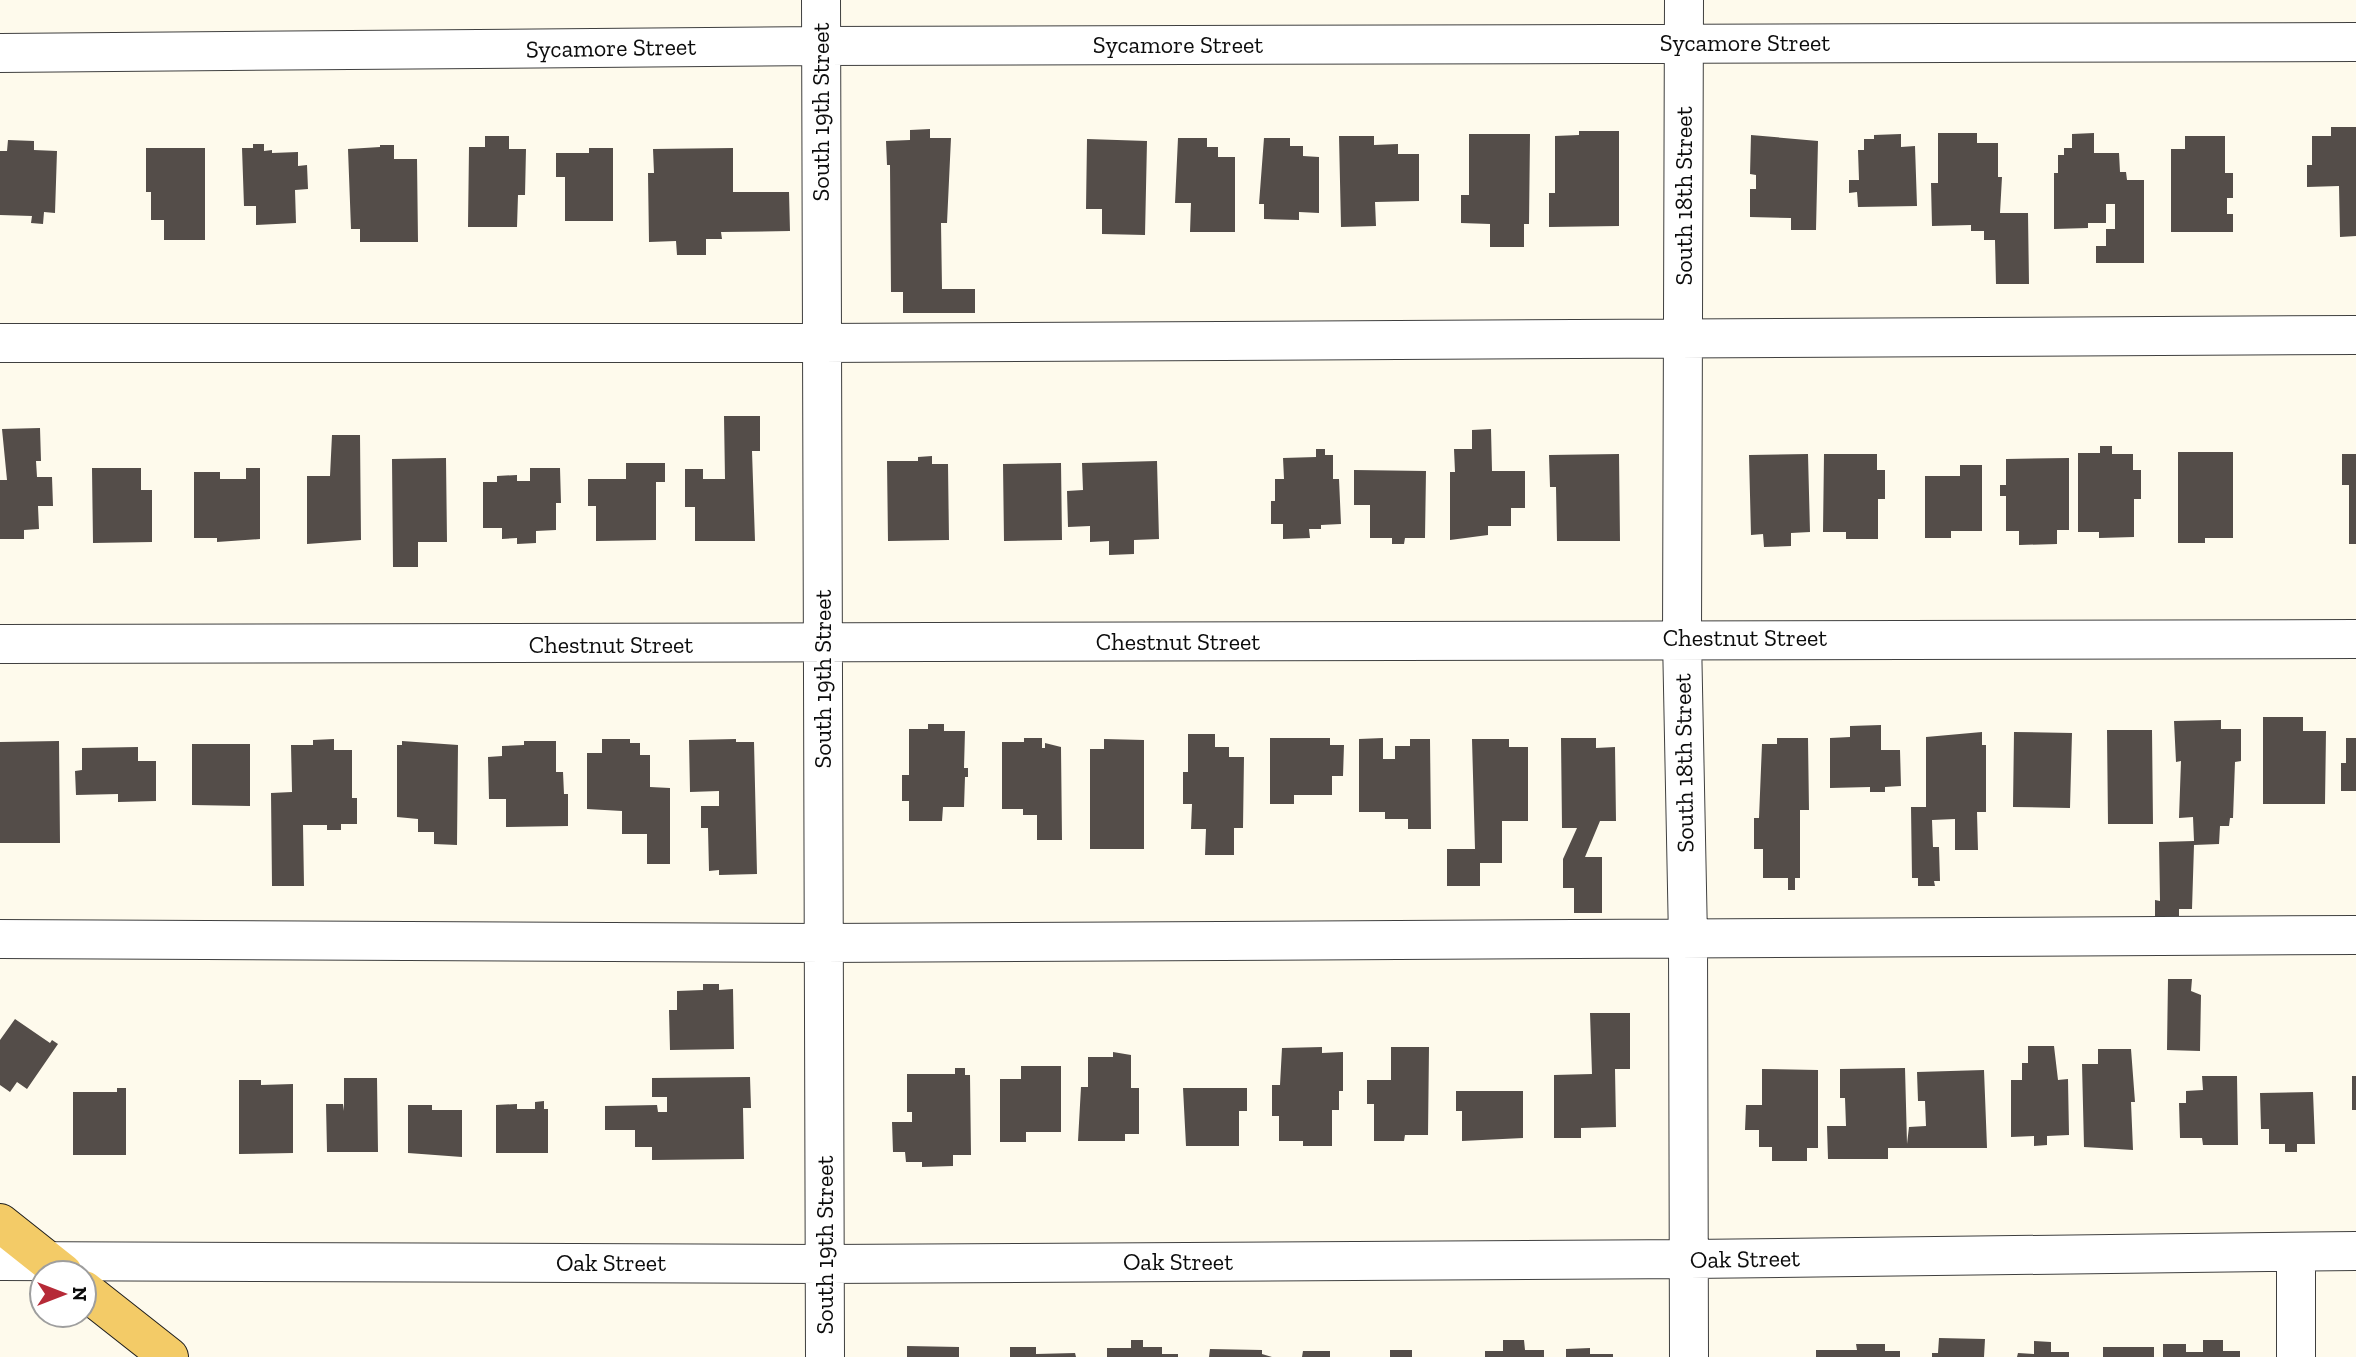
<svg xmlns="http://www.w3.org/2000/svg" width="2356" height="1357" font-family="'Zilla Slab',serif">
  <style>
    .building { fill: #544d49 }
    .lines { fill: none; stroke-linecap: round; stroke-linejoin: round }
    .minor-casing { stroke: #3f3f3f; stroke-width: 40 }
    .major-casing { stroke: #1d1d1d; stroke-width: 40 }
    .minor { stroke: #fff; stroke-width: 38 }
    .major { stroke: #f3cb67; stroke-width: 38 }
    .labels { text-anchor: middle; stroke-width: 7; stroke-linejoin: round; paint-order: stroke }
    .street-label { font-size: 24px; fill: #0c0c0c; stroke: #fff }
  </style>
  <rect width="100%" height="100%" fill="#fefaec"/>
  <path class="building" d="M2331,127H2356V236L2340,237L2339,186L2307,187V165H2312V136H2331Z
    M930,129V138H951L947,223H941L942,289H975V313H903V292H891L890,165H887L886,141L910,140V130Z
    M1579,131H1619V226L1549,227V193H1555V136L1579,135Z
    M1938,133H1977V143H1998V177H2002L2000,213H2028L2029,284H1996L1995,240H1984V231H1971V225L1932,226L1931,183H1938Z
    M2094,133V153H2119L2120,172H2126L2127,180H2144V263H2096V246H2106V229H2115V204H2106V223H2088V228L2054,229V173H2058V155H2064V148H2072V134Z
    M1469,134H1530L1529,224H1524V247H1490V224L1461,223V195H1469Z
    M1901,134V147L1915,146L1917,206L1858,207L1857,192L1849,193V180H1859L1858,150H1864V139H1874V135Z
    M1751,135L1818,141L1816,230H1791V218L1750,217V189H1756V175L1750,174Z
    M485,136H509V149H526L525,195H518L517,227H468L469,147H485Z
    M1339,136H1374V145L1398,144V154H1419V201L1375,202L1376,226L1341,227Z
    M2185,136H2225V173H2233V198H2227V214H2233V232H2171V149H2185Z
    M1178,138H1207V147H1218V157H1235V232H1190L1191,203H1175Z
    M1264,138H1290V146H1303V156L1319,157V213L1299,212V220L1264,219V204H1259Z
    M1087,139L1147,141L1145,235L1102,234V209H1086Z
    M8,140L34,141V150L57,151L55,213L44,212L43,224L31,223L32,216L0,215V151H7Z
    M253,144H264V151L272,150V153L298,152V166L307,165L308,189L295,190L296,223L256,225V206H244L242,148H253Z
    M380,145H394V159H417L418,242H360V229H351L348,149L380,147Z
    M146,148H205V240H164V220H151V192H146Z
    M589,148H613V221H565V177H556V153H589Z
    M733,148V192H789L790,231L721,232L722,239H706V255H677L676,241L649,242L648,173H654L653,149Z
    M724,416H760V451H752L755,541H695V507H685V469H703V479H725Z
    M40,428L41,461H36L37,477H52L53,506H38L39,529L24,530V539H0V480H7L2,429Z
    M1491,429L1492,471H1525V508H1511V526H1488V535L1450,540V472H1455L1454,449H1472V430Z
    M332,435H360L361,540L307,544V476H330Z
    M2100,446H2112V454H2133V470H2141V499H2134V537L2099,538V532H2078V453H2100Z
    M1316,449H1325V455H1333V479H1339L1341,524L1321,525V529H1309L1310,538L1283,539V524H1271V501H1275V479H1284L1283,458L1316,457Z
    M2178,452H2233V538H2205V543H2178Z
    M1619,454L1620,541H1557L1556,487H1550L1549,455Z
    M1808,454L1810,532L1791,533V546L1764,547L1763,534L1751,535L1749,455Z
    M1824,454H1877V470H1885V499H1878V539H1846V532H1823Z
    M2342,454H2356V544H2349V485H2342Z
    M932,456V464H948L949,540L888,541L887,461H918V457Z
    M446,458L447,542H418V567H393L392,459Z
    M2069,458V530H2057V544L2019,545V531H2006V496H2000V485H2006V459Z
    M1157,461L1159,539L1134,540V554L1109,555V541L1090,542V526L1068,527L1067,491L1083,490L1082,463Z
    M626,463H665V482H656V540L596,541V506H588V479H626Z
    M1061,463L1062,540L1004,541L1003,464Z
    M1960,465H1982V531H1951V538H1925V476H1960Z
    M92,468H141V490H152V542L93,543Z
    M246,468H260V539L217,542V538H194V472H220V479H246Z
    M530,468H560L561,503H556V530L536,531V543L517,544V538L502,539V528H483V482H497V476L517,475V481H530Z
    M1354,470L1426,471L1425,538H1405L1404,544H1392V538H1370V505H1354Z
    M2263,717H2303V731H2326L2325,804H2263Z
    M2221,720V729H2241V761L2235,762L2233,818H2230L2229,826H2220L2219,844L2194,845L2192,909H2179V918L2155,917V900L2160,901L2159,842L2194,841L2193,817L2179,818L2181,761L2176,762L2174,721Z
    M928,724H944V731H965L964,768H968V777H965L964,807H943L942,821H909V801H902V775H909V729H928Z
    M1881,725V750H1900L1901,786L1885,787V792H1870V787L1830,788V738L1850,737V726Z
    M2107,730H2152L2153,824H2108Z
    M1982,732V745H1986V812H1977L1978,850H1955V819L1932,820L1933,847H1939L1940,881H1934L1935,886H1918V878H1912L1911,807H1926V737Z
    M2014,732L2072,733L2070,808L2013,807Z
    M1188,734H1215V747H1229V757H1244L1243,828H1234V855H1205L1206,829H1191L1192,804H1183V772H1188Z
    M1024,738H1042V748H1045V743L1061,747L1062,840H1037V815H1023V809H1002V742H1024Z
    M1270,738H1330V745H1344L1343,776H1332V795H1294V804H1270Z
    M1383,738V759H1395V746H1410V739H1430L1431,829H1408V819H1385V812H1359V739Z
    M1561,738H1596V748L1615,747L1616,821H1600L1585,857H1602V913H1574V888H1563V859L1577,828H1562Z
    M1777,738H1808L1809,810H1800V878H1795V890H1788V878H1763V849H1754V818H1759L1762,744H1777Z
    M2346,738H2356V791H2341V763H2346Z
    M334,739V750H352V798H357V824H341V830H327V825H303L304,886H272L271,793L292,792L291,745H313V740Z
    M602,739H630V743H640V755H650V787L670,788V864H647V834H622V811L587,809V753H602Z
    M736,739V742H754L757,874L719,875V870L709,871L708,828H701V806H719V791L690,792L689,740Z
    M1104,739L1144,740V849H1090V749H1104Z
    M1472,739H1509V747H1528V821H1502V863H1480V886H1447V849H1475Z
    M59,741L60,843H0V742Z
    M402,741L458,745L457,845L434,844V832H418V819L397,817V745H402Z
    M524,741H556V772H563L564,794H568V826L506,827V799H489L488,757L502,756V746L524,745Z
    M192,744H250V806L192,805Z
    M138,747V761H156V801L118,802V794L76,795L75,771L82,770V748Z
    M2168,979H2192L2191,991L2201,995L2200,1051L2167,1050Z
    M703,984H719V990L733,989L734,1049L670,1050L669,1010H677V991L703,990Z
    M1590,1013H1630V1069H1615L1616,1127L1581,1128V1138H1554V1075L1592,1074Z
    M15,1019L50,1043L52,1040L58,1044L27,1089L17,1082L10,1092L0,1085V1040Z
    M2028,1046H2054L2058,1080L2068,1079L2069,1135L2047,1136V1145L2034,1146V1136L2011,1137V1080H2022V1063H2028Z
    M1322,1047V1053L1343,1052V1091H1339V1110H1332V1146H1303V1141H1279V1116H1272V1085H1280L1282,1048Z
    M1391,1047H1429L1428,1135H1405L1404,1141H1374V1104H1367V1080H1391Z
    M2098,1049H2131L2135,1102H2131L2133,1150L2084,1147L2082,1064H2098Z
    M1113,1052L1131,1055V1088H1139V1134H1125V1141H1078L1081,1087H1088V1057H1113Z
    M1021,1066H1061V1132H1026V1142H1000V1079H1021Z
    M955,1068H965V1075H970L971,1155H953V1166L922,1167V1162H906L905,1152H893L892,1122H912V1112H907V1074H955Z
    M1905,1068L1907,1144L1909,1127L1926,1126L1925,1101H1918L1917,1072L1984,1070L1987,1148H1888V1159H1828L1827,1126H1846L1845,1098H1840V1069Z
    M1762,1069L1818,1070V1148H1807V1161H1772V1147H1759V1130H1745L1746,1105H1762Z
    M2202,1076H2237L2238,1145H2203L2202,1138H2180L2179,1103H2186V1091L2203,1090Z
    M2352,1076H2356V1110H2352Z
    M750,1077L751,1108H743L744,1159L652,1160V1147H635V1130H605V1106L657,1105L658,1112H667V1097H652V1078Z
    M344,1078H377L378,1152H327L326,1104H343L344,1111Z
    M239,1080H261V1085L293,1084V1153L239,1154Z
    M117,1088H126V1155H73V1092H117Z
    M1183,1088H1247V1111H1239V1146H1186Z
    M1456,1091H1523V1138L1462,1141V1111H1456Z
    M2313,1092L2315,1144H2297V1152H2285V1144H2269V1129H2261L2260,1093Z
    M544,1101V1109H548V1153H496V1105L517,1104V1109H535V1102Z
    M408,1105H432V1110H462V1157L408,1153Z
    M1939,1338L1985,1339L1984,1357H1932V1353H1938Z
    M1131,1340H1143V1347H1162V1354H1178V1357H1107V1348H1131Z
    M1503,1340H1524L1525,1350H1544V1357H1485V1351H1503Z
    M2203,1340H2223V1351H2240V1357H2163V1344H2186V1352H2203Z
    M2034,1341L2051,1342V1352H2069V1357H2017L2018,1353L2034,1354Z
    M1856,1344H1885V1351H1900V1357H1816V1350H1857Z
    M907,1346L959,1347V1357H907Z
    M1010,1347H1036V1354L1075,1353L1076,1357H1010Z
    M2103,1347H2154V1357H2103Z
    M1590,1348V1354H1613V1357H1566V1349Z
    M1210,1349L1262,1350V1354L1272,1357H1209Z
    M1390,1350H1412V1357H1390Z
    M1303,1351H1330V1357H1302Z"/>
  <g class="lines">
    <defs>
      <path id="minor" d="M821,0L825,1357
        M1684,0L1682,638L1688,938L1689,1357
        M0,53L821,46L2356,42
        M0,343H822L2356,335
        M0,644L2356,639
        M0,939L824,943L2356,935
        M2296,1252V1357
        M0,1261L825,1264L1690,1259L2356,1251"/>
      <path id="major" d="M0,1223L63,1273
        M84,1290L169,1357"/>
    </defs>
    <use href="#minor" class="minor-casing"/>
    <use href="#major" class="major-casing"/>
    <use href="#minor" class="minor"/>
    <use href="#major" class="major"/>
  </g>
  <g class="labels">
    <g class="street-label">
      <text x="1745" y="51">Sycamore Street</text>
      <text x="1178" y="53">Sycamore Street</text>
      <text transform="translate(611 48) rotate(-1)" y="8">Sycamore Street</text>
      <text transform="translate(821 112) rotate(-90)" y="8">South 19th Street</text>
      <text transform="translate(1684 196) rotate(-90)" y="8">South 18th Street</text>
      <text x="1745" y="646">Chestnut Street</text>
      <text x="1178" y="650">Chestnut Street</text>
      <text x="611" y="653">Chestnut Street</text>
      <text transform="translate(823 679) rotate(-90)" y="8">South 19th Street</text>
      <text transform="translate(1684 763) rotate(-91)" y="8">South 18th Street</text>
      <text transform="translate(825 1245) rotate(-90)" y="8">South 19th Street</text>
      <text transform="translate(1745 1259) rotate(-1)" y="8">Oak Street</text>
      <text x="1178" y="1270">Oak Street</text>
      <text x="611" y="1271">Oak Street</text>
    </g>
  </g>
  <g transform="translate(63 1294) rotate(90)"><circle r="33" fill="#ffffff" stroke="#9e9e9e" stroke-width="2"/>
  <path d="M0-5L12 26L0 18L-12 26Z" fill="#b62a37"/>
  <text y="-10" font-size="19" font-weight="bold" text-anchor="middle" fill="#0c0c0c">N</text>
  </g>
</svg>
